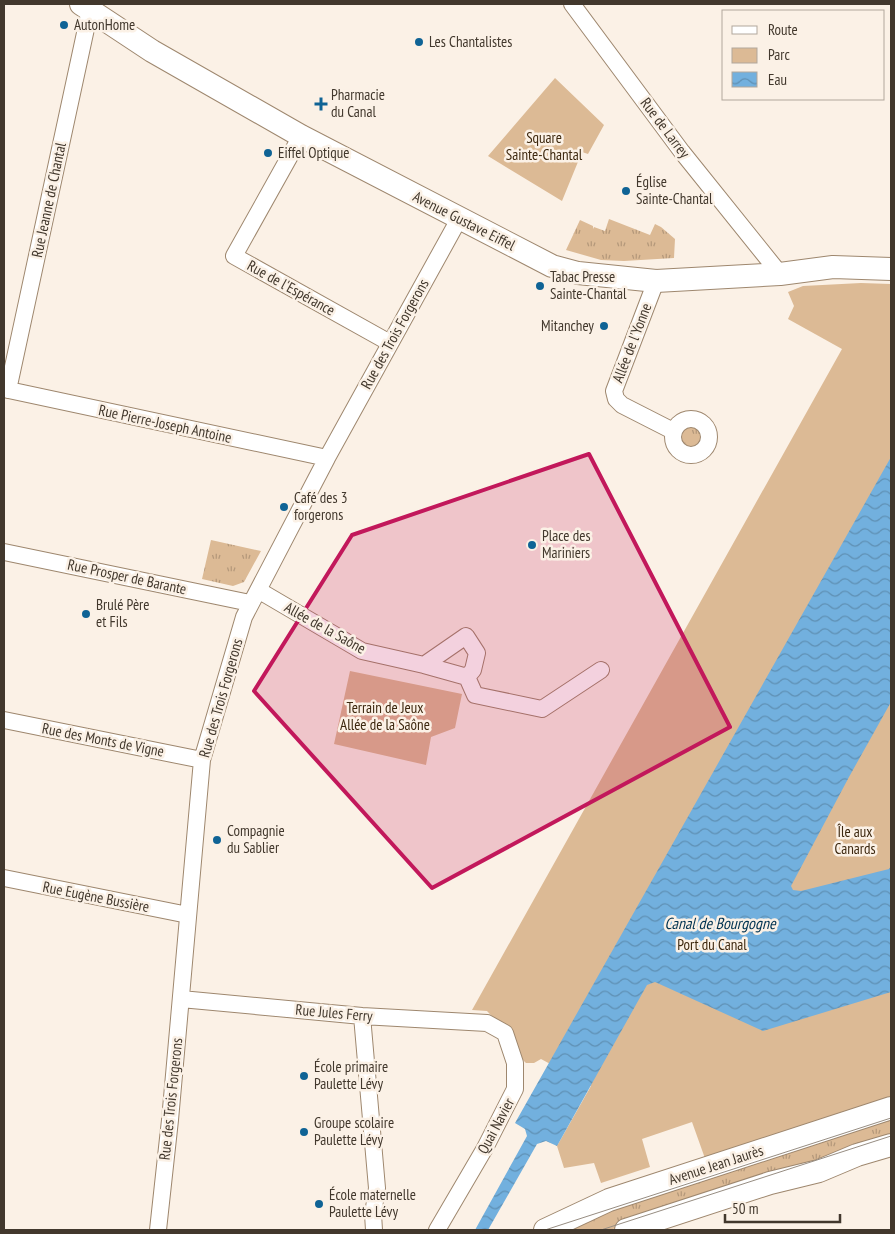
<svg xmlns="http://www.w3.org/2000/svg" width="895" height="1234" font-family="'PT Sans Narrow',sans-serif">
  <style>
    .grass { fill: url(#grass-tufts) }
    .park { fill: #dcba95 }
    .water { fill: url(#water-waves) }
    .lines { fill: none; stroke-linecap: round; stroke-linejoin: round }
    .street-casing { stroke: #9e876e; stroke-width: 18 }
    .secondary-casing { stroke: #9e876e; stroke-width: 24 }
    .street { stroke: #fff; stroke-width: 16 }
    .secondary { stroke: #fff; stroke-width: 22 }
    .tram { stroke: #978d82; stroke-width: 1 }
    .marked { fill: #c2185b; fill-opacity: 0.2; stroke: #c2185b; stroke-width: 4; stroke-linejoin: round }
    .poi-dot { fill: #0f6395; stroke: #fbf1e6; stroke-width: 2 }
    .labels { text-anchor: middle; stroke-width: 5; stroke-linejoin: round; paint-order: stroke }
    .poi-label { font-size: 15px; fill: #42382d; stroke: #fbf1e6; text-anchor: start }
    .street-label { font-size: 15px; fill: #42382d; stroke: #fbf1e6 }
    .park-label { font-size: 15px; fill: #3d280f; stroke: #fbf1e6 }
    .water-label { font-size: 16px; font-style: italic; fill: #003351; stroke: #fbf1e6 }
  </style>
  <defs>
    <pattern id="grass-tufts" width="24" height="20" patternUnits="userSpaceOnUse" patternTransform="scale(1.25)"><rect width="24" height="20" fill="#dcba95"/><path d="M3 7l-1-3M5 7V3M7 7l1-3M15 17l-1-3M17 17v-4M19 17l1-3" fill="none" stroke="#b4987a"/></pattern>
    <pattern id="water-waves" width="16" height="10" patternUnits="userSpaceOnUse" patternTransform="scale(1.25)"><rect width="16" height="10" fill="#72b0de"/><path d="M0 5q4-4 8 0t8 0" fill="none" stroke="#5f90b4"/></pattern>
  </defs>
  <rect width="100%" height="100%" fill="#fbf1e6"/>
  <path class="grass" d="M609,219L650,235L655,224L661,227L675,239L674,258L624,261L601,260L566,250L580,220L593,226V229L594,227L605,231Z
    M679 437a12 12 0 1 1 24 0a12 12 0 1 1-24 0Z
    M211,540L261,551L244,582L233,586L202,579Z
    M891,1114V1139L610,1230H557L597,1210Z"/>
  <path class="park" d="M555,78L604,125L588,154L582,152L562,201L488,156Z
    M861,283L891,284V1104L707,1164L692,1122L642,1139L650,1167L601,1183L594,1163L564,1168L557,1146L591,1086L541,1059L534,1063H526L523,1060L516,1042L487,1011L472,1010L842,349L788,319L794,306L788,292L803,286Z
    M350,671L462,694L455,728L431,737L426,765L334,744Z"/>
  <path class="water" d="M891,457V702L849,777L791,886L793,890L801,891L889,869L891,866V992L763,1031L655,982L647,985L557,1146L546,1141L537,1144L488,1230H475L527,1136L525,1129L515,1123Z"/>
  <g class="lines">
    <defs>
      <path id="street" d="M572,4L682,152L780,274
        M301,136L234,256L390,343
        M656,281L614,391L616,399L622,405L673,431
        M4,389L327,458
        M8,390L90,10
        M673 437a18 18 0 1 1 36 0a18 18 0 1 1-36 0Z
        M4,552L250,603
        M258,590L362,651L424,665L467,677
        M424,665L466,636L477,653L473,670L467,677
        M467,677L475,695L542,709L601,670
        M4,720L202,760
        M4,878L188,915
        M181,999L362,1016L487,1023L505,1033L515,1063V1089L485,1148L437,1230
        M362,1016L377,1188L373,1214L374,1230
        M158,1230L170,1120L202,760L244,617L327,458L459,219"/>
      <path id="secondary" d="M81,4L152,51L301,136L552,266L578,273L656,281L780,274L833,267L891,269
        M545,1230L609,1200L891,1108
        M626,1230L770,1183L819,1171L857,1155L891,1145"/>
    </defs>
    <use href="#street" class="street-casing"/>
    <use href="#secondary" class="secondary-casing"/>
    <use href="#street" class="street"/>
    <use href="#secondary" class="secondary"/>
    <path class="tram" d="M545,1230L891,1118
      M601,1230L891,1136"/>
  </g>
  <path class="marked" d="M589,454L730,727L432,888L254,691L352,535Z"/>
  <g class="poi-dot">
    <circle cx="64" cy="25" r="5"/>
    <circle cx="419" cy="42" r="5"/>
    <path d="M318.5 96.5h5v5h5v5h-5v5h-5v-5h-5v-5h5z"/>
    <circle cx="268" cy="153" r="5"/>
    <circle cx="626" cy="191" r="5"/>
    <circle cx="540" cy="286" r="5"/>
    <circle cx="604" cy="326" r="5"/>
    <circle cx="284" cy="507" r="5"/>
    <circle cx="532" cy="545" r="5"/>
    <circle cx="86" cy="614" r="5"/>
    <circle cx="217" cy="840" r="5"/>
    <circle cx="304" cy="1076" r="5"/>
    <circle cx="304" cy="1132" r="5"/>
    <circle cx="319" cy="1204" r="5"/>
  </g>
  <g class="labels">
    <g class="poi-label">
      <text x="74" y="30">AutonHome</text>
      <text x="429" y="47">Les Chantalistes</text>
      <text x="331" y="100">Pharmacie<tspan x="331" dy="17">du Canal</tspan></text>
      <text x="278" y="158">Eiffel Optique</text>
      <text x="636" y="187">Église<tspan x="636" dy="17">Sainte-Chantal</tspan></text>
      <text x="550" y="282">Tabac Presse<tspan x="550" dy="17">Sainte-Chantal</tspan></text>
      <text x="594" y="331" text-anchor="end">Mitanchey</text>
      <text x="294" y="503">Café des 3<tspan x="294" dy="17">forgerons</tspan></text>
      <text x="542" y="541">Place des<tspan x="542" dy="17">Mariniers</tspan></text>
      <text x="96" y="610">Brulé Père<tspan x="96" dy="17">et Fils</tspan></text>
      <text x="227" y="836">Compagnie<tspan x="227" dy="17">du Sablier</tspan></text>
      <text x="314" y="1072">École primaire<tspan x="314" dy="17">Paulette Lévy</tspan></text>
      <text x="314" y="1128">Groupe scolaire<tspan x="314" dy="17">Paulette Lévy</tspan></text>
      <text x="329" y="1200">École maternelle<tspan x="329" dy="17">Paulette Lévy</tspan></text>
    </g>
    <g class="street-label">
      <text transform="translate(665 128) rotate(53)" y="5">Rue de Larrey</text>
      <text transform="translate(49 200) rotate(-78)" y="5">Rue Jeanne de Chantal</text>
      <text transform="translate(464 221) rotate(27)" y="5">Avenue Gustave Eiffel</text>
      <text transform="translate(291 288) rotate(29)" y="5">Rue de l'Espérance</text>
      <text transform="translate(395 334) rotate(-61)" y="5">Rue des Trois Forgerons</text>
      <text transform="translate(632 343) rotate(-69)" y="5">Allée de l'Yonne</text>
      <text transform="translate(165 424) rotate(12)" y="5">Rue Pierre-Joseph Antoine</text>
      <text transform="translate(127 577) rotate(12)" y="5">Rue Prosper de Barante</text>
      <text transform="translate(325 628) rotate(29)" y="5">Allée de la Saône</text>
      <text transform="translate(221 698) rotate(-74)" y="5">Rue des Trois Forgerons</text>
      <text transform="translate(103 740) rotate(11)" y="5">Rue des Monts de Vigne</text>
      <text transform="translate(96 897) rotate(11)" y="5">Rue Eugène Bussière</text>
      <text transform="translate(334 1013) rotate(5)" y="5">Rue Jules Ferry</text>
      <text transform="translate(171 1099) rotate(-84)" y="5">Rue des Trois Forgerons</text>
      <text transform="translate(496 1126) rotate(-62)" y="5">Quai Navier</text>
      <text transform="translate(716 1165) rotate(-18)" y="5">Avenue Jean Jaurès</text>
    </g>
    <g class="park-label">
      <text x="544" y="143">Square<tspan x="544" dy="17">Sainte-Chantal</tspan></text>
      <text x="385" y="713">Terrain de Jeux<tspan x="385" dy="17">Allée de la Saône</tspan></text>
      <text x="855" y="837">Île aux<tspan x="855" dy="17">Canards</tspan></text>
      <text x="712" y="950">Port du Canal</text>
    </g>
    <g class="water-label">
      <text x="720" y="929">Canal de Bourgogne</text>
    </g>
  </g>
  <rect width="895" height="1234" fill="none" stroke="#42382d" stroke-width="10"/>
  <rect x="722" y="10" width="162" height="90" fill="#fbf1e6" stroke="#b1a79c"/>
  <rect x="732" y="26" width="25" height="8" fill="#ffffff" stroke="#b1a79c"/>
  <text x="768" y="35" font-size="15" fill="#42382d">Route</text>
  <rect x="732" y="48" width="25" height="15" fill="#dcba95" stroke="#b1a79c"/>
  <text x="768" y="60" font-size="15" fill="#42382d">Parc</text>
  <rect x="732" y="72" width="25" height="15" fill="url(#water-waves)" stroke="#b1a79c"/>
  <text x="768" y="85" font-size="15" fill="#42382d">Eau</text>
  <path d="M725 1214v8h115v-8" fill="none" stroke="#42382d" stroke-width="2.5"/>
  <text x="732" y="1214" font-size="15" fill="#42382d" stroke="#fbf1e6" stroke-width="4" paint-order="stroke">50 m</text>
</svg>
